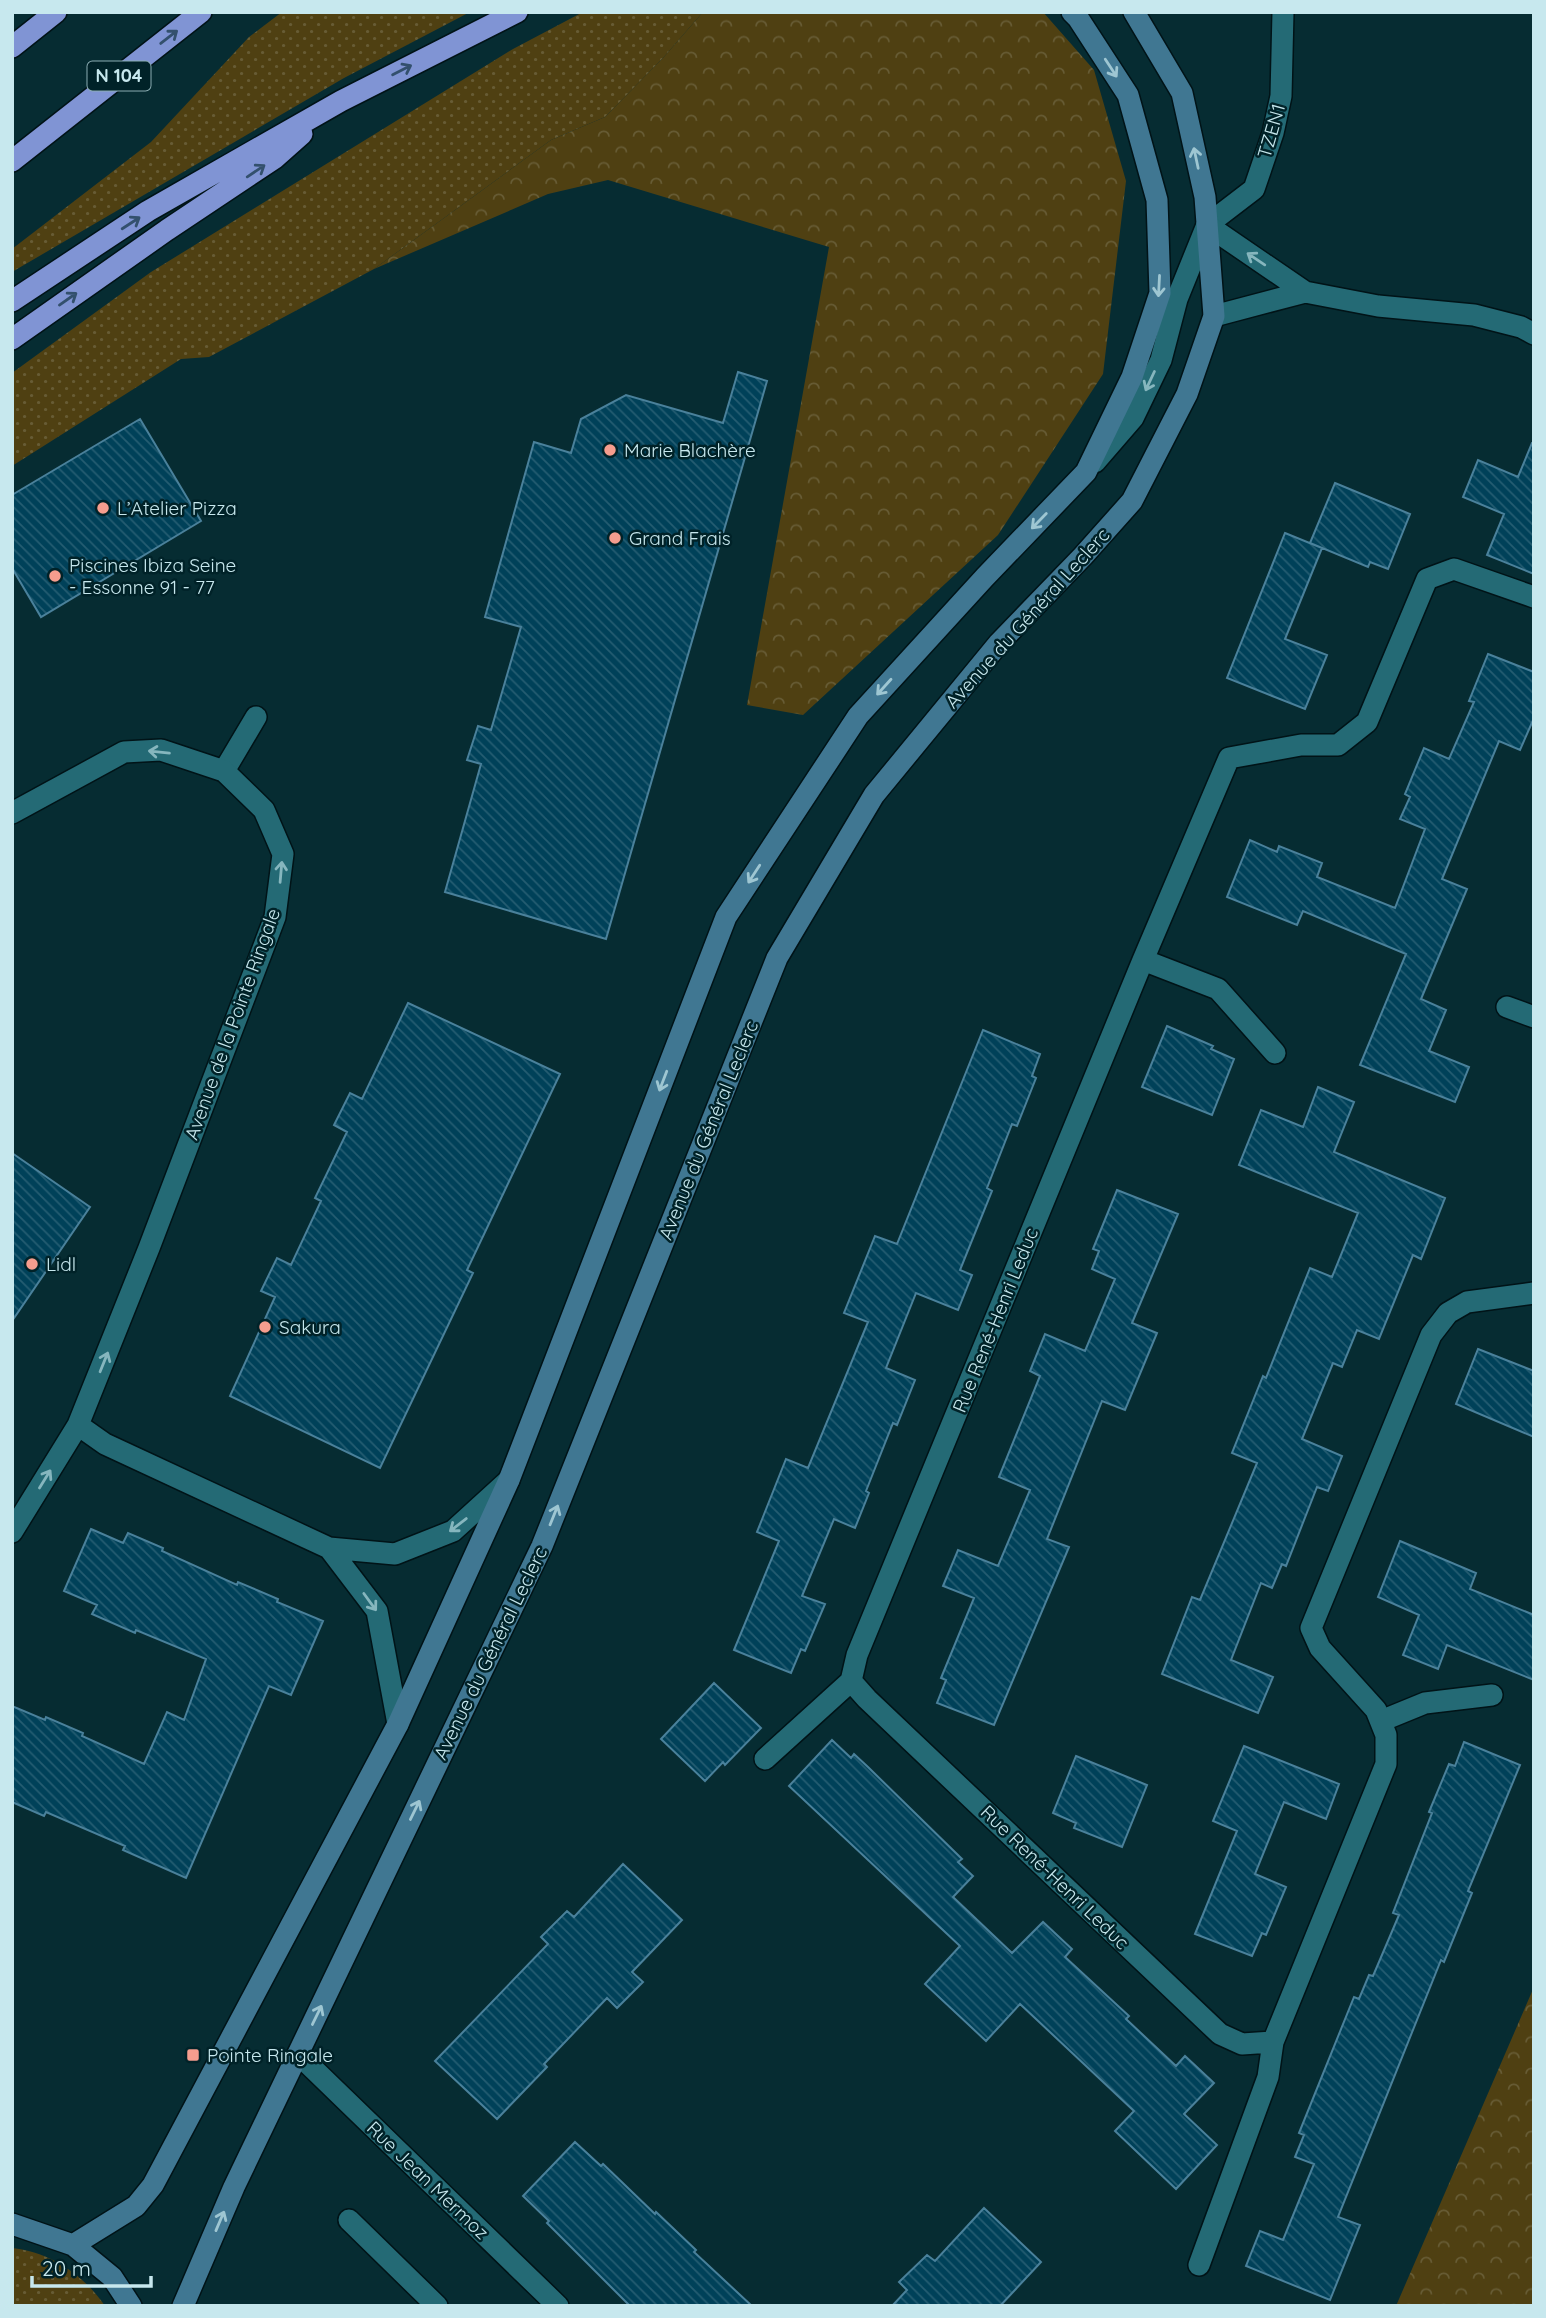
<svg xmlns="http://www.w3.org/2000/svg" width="1546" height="2318" font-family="Quicksand,sans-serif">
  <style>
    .green { fill: url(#green-dots) }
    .forest { fill: url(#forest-crowns) }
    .building { fill: url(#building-back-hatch); stroke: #4a819b; stroke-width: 2 }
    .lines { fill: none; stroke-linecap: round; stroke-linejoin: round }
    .lane-casing { stroke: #011317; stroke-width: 24 }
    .street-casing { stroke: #011317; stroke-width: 24 }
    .secondary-casing { stroke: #011317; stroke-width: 24 }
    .highway-casing { stroke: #011317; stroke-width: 24 }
    .lane { stroke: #246a75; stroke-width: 21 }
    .street { stroke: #246a75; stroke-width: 21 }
    .secondary { stroke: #407792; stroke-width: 21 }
    .highway { stroke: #8094d4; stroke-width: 21 }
    .oneway { stroke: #33506d }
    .oneway2 { stroke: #9ec6d2 }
    .oneway3 { stroke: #86b6be }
    .poi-dot { fill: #f59d8e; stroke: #002228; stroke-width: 2.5 }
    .labels { text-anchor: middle; stroke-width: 5; stroke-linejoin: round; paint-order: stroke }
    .shield { fill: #002228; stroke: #8badb3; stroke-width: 2 }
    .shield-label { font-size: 18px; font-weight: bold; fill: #c7e8ee }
    .street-label { font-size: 19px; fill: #c7e8ee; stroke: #002228 }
    .poi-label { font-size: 19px; fill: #c7e8ee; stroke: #002228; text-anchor: start }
  </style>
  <defs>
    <pattern id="green-dots" width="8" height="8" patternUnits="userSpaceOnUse" patternTransform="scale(1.75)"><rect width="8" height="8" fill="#4f4012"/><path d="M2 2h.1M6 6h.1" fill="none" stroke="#675c35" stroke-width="1.8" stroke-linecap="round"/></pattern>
    <pattern id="forest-crowns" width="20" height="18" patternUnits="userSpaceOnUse" patternTransform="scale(1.75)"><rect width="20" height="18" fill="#4f4012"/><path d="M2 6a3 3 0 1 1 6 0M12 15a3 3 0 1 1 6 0" fill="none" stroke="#675c35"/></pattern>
    <pattern id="building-back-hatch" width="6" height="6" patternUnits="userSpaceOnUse" patternTransform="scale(1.75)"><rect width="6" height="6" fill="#004159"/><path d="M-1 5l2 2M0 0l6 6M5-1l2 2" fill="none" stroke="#245c71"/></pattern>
  </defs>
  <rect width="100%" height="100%" fill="#062c32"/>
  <path class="green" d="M282,12H470L344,78L12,272V249L151,142L249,37Z
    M583,12H703L663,58L605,117L551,140L374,269L209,357L181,359L12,466V373L151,272L513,49Z
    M12,2248C50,2252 84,2275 105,2306H12Z"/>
  <path class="forest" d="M703,12H1043L1094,70L1126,181L1103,374L998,535L803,715L747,705L829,247L608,180L548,194L374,269L551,140L605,117L663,58Z
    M1534,1987V2306H1396Z"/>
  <path class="building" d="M738,372L767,381L606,939L445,892L481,764L467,760L478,726L491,730L521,627L485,617L534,442L571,453L581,419L626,395L723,423Z
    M140,419L201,521L41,617L12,568V495Z
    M1532,443H1534V574L1487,555L1504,514L1463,497L1478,460L1518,477Z
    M1335,483L1410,514L1388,569L1370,562L1368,567L1310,543Z
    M1285,533L1322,548L1285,639L1327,655L1305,709L1227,678Z
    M1488,654L1534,672V718L1520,750L1499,741L1442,879L1467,889L1421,999L1446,1010L1429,1051L1469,1067L1455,1102L1360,1065L1406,954L1303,911L1297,925L1227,897L1250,840L1277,852L1279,846L1322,863L1317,877L1395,908L1425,829L1400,819L1410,797L1405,794L1424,748L1449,759L1474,702L1469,701Z
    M408,1003L560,1074L467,1270L473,1273L380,1468L230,1396L275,1297L261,1291L277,1258L291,1265L321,1201L315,1198L347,1132L334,1125L350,1093L362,1099Z
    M1167,1026L1213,1046L1211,1049L1234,1059L1212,1115L1142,1087Z
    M983,1030L1040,1054L1032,1076L1036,1078L1017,1126L1012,1124L987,1188L992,1191L960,1270L972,1275L958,1310L916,1293L886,1368L915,1380L897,1425L893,1423L866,1491L869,1493L855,1528L834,1519L802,1596L825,1604L805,1651L801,1649L791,1673L734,1650L779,1541L757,1532L786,1459L808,1468L868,1322L844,1313L875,1236L897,1244Z
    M1318,1087L1354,1102L1334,1152L1445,1198L1421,1259L1413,1255L1379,1339L1357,1330L1342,1367L1333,1363L1302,1439L1342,1456L1328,1491L1317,1487L1286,1566L1282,1564L1272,1588L1261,1583L1231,1660L1273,1677L1258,1713L1162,1674L1192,1597L1200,1600L1257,1463L1232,1453L1263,1376L1266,1378L1310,1268L1332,1277L1358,1213L1239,1165L1261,1110L1303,1127Z
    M12,1153L90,1207L12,1321Z
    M1117,1190L1178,1214L1132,1323L1157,1333L1125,1410L1102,1401L1047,1539L1069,1547L994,1725L937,1703L946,1680L941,1678L974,1598L943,1586L958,1550L998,1566L1030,1490L999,1477L1040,1376L1030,1371L1045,1334L1085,1351L1115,1279L1092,1269L1099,1251L1093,1249Z
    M1478,1349L1534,1371V1437L1456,1404Z
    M91,1529L123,1543L128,1533L163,1548L162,1551L237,1585L238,1582L278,1599L277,1602L323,1621L291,1695L269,1686L186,1878L123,1850L125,1846L46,1812L44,1816L12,1802V1706L45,1720L46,1717L83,1733L82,1736L144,1764L167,1712L184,1720L206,1659L136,1630L135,1633L92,1614L97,1605L64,1591Z
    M1400,1541L1476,1573L1470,1589L1534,1615V1680L1447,1645L1438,1669L1403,1655L1419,1615L1378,1597Z
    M714,1683L761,1728L725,1765L723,1762L705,1781L661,1739Z
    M832,1740L851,1758L854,1754L868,1767L962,1859L958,1862L973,1876L953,1897L1012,1953L1043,1922L1072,1949L1065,1957L1129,2016L1126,2019L1176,2066L1185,2056L1214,2083L1184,2114L1217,2145L1176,2189L1115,2131L1134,2111L1020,2004L986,2041L925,1984L960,1946L789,1786Z
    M1464,1742L1520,1765L1468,1891L1472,1893L1444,1962L1441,1960L1338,2217L1360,2225L1330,2300L1246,2266L1260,2231L1283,2240L1314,2164L1295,2157L1304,2135L1299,2133L1354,1997L1359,1999L1369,1975L1373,1976L1399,1915L1393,1913L1432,1813L1429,1812L1449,1764L1455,1766Z
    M1244,1746L1339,1784L1326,1819L1284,1802L1255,1874L1286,1887L1266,1935L1262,1933L1252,1956L1195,1934L1237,1831L1213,1821Z
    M1076,1756L1147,1785L1122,1847L1074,1828L1076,1823L1053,1813Z
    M623,1864L682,1920L632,1972L643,1982L617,2008L607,1998L544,2064L547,2067L497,2119L435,2061L548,1944L541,1937L567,1911L574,1917Z
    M575,2142L601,2166L603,2164L655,2214L656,2212L696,2250L694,2252L752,2306H630L547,2223L549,2221L523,2196Z
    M984,2208L1041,2262L1000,2306H892L907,2290L899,2282L927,2255L935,2261Z"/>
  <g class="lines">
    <defs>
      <path id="lane" d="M1095,462L1133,418L1161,360L1177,299L1207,225L1254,189L1273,133L1281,96L1283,12
        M224,771L256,717"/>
      <path id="street" d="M1207,225L1305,292L1378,306L1474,315L1521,327L1534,334
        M1214,316L1305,292
        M1534,597L1454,569L1427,579L1367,722L1338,745H1301L1229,758L1143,960L857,1655L851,1681L867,1699L1220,2034L1242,2044L1273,2042L1386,1764V1735L1376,1710L1320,1648L1311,1628L1431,1335L1448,1313L1467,1302L1534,1293
        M12,813L124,752L161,750L224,771L264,810L283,854L275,917L149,1248L78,1425L12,1532
        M1143,960L1218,989L1275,1053
        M1507,1007L1534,1017
        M78,1425L105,1444L329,1548L395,1554L453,1531L509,1480
        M329,1548L377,1611L398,1724
        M1381,1721L1425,1703L1492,1695
        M765,1759L851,1681
        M298,2054L558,2306
        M349,2220L437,2306
        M1199,2265L1268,2077L1273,2042"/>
      <path id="secondary" d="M12,2224L73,2245L112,2277L131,2306
        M73,2245L136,2206L153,2185L398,1724L509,1480L726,917L858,716L985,577L1086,472L1132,377L1160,293L1157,200L1128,95L1078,18L1072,12
        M183,2306L234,2187L542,1546L777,958L874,795L999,643L1083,556L1132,501L1187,394L1214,316L1205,197L1182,93L1134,12"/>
      <path id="highway" d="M12,47L56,12
        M12,161L201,12
        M12,301L148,211L341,101L517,12
        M12,339L167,230L275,158L302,134"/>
    </defs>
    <use href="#lane" class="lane-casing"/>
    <use href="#street" class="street-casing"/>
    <use href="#secondary" class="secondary-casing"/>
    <use href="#highway" class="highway-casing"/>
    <use href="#lane" class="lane"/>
    <use href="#street" class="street"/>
    <use href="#secondary" class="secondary"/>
    <use href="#highway" class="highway"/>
  </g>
  <defs><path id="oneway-shaft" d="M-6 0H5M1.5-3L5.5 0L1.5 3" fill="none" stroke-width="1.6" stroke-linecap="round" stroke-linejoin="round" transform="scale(1.75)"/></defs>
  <g class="oneway">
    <use href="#oneway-shaft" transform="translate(169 37) rotate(-38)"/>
    <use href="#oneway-shaft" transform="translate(402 70) rotate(-27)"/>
    <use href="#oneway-shaft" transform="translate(256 171) rotate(-34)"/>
    <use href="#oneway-shaft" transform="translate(131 223) rotate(-33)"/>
    <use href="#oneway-shaft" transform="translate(68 299) rotate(-35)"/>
  </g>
  <g class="oneway2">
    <use href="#oneway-shaft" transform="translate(1111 68) rotate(57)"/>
    <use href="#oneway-shaft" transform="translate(1196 158) rotate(-102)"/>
    <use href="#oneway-shaft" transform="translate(1159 286) rotate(93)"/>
    <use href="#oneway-shaft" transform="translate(1039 521) rotate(134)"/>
    <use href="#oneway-shaft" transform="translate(884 687) rotate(132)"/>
    <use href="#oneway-shaft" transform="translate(754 874) rotate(123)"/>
    <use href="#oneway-shaft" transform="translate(663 1081) rotate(111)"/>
    <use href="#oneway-shaft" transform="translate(554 1515) rotate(-68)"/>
    <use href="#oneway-shaft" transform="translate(415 1810) rotate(-64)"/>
    <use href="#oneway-shaft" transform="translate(317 2015) rotate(-64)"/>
    <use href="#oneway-shaft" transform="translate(220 2221) rotate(-67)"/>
  </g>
  <g class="oneway3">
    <use href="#oneway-shaft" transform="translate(1256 259) rotate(-146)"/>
    <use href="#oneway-shaft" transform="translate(1150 381) rotate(115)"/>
    <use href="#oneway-shaft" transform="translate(159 752) rotate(-174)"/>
    <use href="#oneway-shaft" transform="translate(281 872) rotate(-85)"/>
    <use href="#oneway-shaft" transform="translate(104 1362) rotate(-68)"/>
    <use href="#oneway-shaft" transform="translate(45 1479) rotate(-58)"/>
    <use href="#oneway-shaft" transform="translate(458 1525) rotate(142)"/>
    <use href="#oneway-shaft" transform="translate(370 1602) rotate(54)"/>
  </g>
  <g class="poi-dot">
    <circle cx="610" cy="450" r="7"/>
    <circle cx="103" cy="508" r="7"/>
    <circle cx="615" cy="538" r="7"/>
    <circle cx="55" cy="576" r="7"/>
    <circle cx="32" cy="1264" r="7"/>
    <circle cx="265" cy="1327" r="7"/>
    <rect x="186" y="2048" width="14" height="14" rx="3.5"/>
  </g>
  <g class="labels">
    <rect class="shield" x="87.5" y="61.5" width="63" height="29" rx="5"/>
    <g class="shield-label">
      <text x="119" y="82">N 104</text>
    </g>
    <g class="street-label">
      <text transform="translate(1271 131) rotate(-74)" y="7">TZEN1</text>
      <text transform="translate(1027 618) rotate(-48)" y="7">Avenue du Général Leclerc</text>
      <text transform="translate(232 1024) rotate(-70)" y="7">Avenue de la Pointe Ringale</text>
      <text transform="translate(708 1130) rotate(-68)" y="7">Avenue du Général Leclerc</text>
      <text transform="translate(995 1320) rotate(-68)" y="7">Rue René-Henri Leduc</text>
      <text transform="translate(490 1653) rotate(-64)" y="7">Avenue du Général Leclerc</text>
      <text transform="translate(1055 1877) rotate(44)" y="7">Rue René-Henri Leduc</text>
      <text transform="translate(428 2180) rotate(44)" y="7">Rue Jean Mermoz</text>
    </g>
    <g class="poi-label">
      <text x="624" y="457">Marie Blachère</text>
      <text x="117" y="515">L’Atelier Pizza</text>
      <text x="629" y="545">Grand Frais</text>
      <text x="69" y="572">Piscines Ibiza Seine<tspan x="69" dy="22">- Essonne 91 - 77</tspan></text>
      <text x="46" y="1271">Lidl</text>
      <text x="279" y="1334">Sakura</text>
      <text x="207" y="2062">Pointe Ringale</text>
    </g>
  </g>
  <rect width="1546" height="2318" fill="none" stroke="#c7e8ee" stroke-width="28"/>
  <path d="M32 2276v10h119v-10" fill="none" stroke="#c7e8ee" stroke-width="3.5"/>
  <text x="42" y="2276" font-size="21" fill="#c7e8ee" stroke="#002228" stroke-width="5" paint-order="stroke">20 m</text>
</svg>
